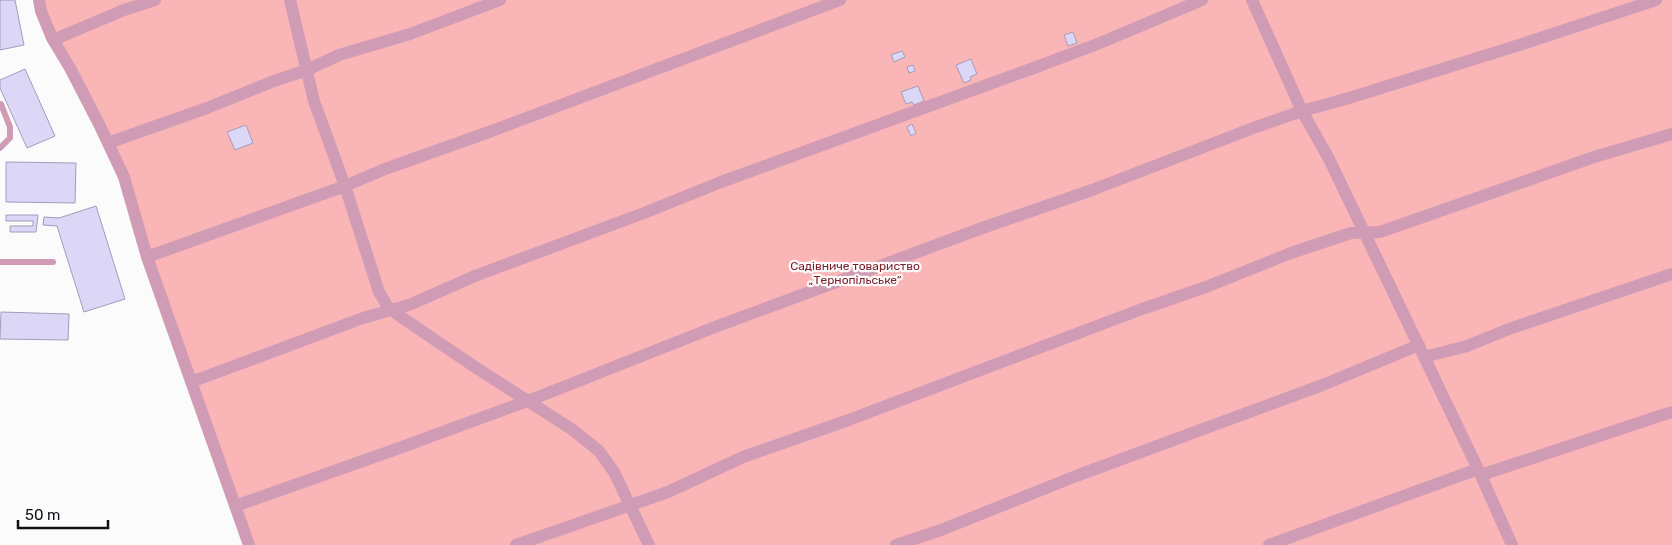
<svg xmlns="http://www.w3.org/2000/svg" width="1672" height="545" font-family="Rubik,sans-serif">
  <style>
    .green { fill: #fab5b7 }
    .building { fill: #dcd6f7; stroke: #a29cbb }
    .lines { fill: none; stroke-linecap: round; stroke-linejoin: round }
    .lane { stroke: #d09bb4; stroke-width: 6 }
    .street { stroke: #d09bb4; stroke-width: 12 }
    .labels { text-anchor: middle; stroke-width: 4.5; stroke-linejoin: round; paint-order: stroke }
    .park-label { font-size: 12px; fill: #7e212d; stroke: #fbfbfb }
  </style>
  <rect width="100%" height="100%" fill="#fbfbfb"/>
  <path class="green" d="M39,0H1672V545H249L139,225Z"/>
  <path class="building" d="M0,0H15L24,45L0,50Z
    M1073,32L1077,43L1068,46L1064,35Z
    M902,51L905,57L894,62L891,55Z
    M971,59L977,74L970,77L971,80L964,83L956,65Z
    M913,65L915,71L909,73L907,67Z
    M25,69L55,136L27,148L0,88V80Z
    M918,86L924,101L914,105L912,102L906,104L901,92Z
    M912,124L916,133L911,136L907,127Z
    M246,125L253,143L235,150L227,132Z
    M6,162L76,163L75,203L6,202Z
    M96,206L125,299L84,312L57,226L43,225L44,217L59,218Z
    M6,215H38L36,232H10V226H33V221H6Z
    M1,312L69,314L68,340L0,339Z"/>
  <g class="lines">
    <path class="lane" d="M0,104H1L10,127V138L0,148
      M0,262H53"/>
    <path class="street" d="M39,0L41,11L52,38L70,68L99,124L124,177L147,257L249,545
      M290,0L314,101L345,186L379,292L388,307L401,317L475,367L573,430L599,451L614,472L649,545
      M1252,0L1302,111L1329,159L1478,469L1512,545
      M53,40L124,10L155,0
      M108,143L207,108L274,81L307,70L339,55L410,34L500,0
      M147,257L345,186L385,169L489,132L840,0
      M1424,357L1467,346L1509,329L1672,274
      M191,382L363,318L409,305L475,276L644,213L721,182L1031,69L1100,43L1202,0
      M1481,475L1672,412
      M235,506L391,451L538,397L715,327L985,227L1092,190L1256,127L1302,111L1349,98L1516,46L1656,0
      M516,545L668,492L743,457L846,421L1142,309L1206,287L1291,253L1351,233L1380,232L1594,157L1672,134
      M896,545L941,530L1076,476L1325,384L1419,345
      M1269,545L1478,469"/>
  </g>
  <g class="labels">
    <g class="park-label">
      <text x="855" y="270">Садівниче товариство<tspan x="855" dy="14">„Тернопільське“</tspan></text>
    </g>
  </g>
  <path d="M18 520v8h90v-8" fill="none" stroke="#130c15" stroke-width="2.5"/>
  <text x="25" y="520" font-size="15" fill="#130c15" stroke="#fbfbfb" stroke-width="4" paint-order="stroke">50 m</text>
</svg>
